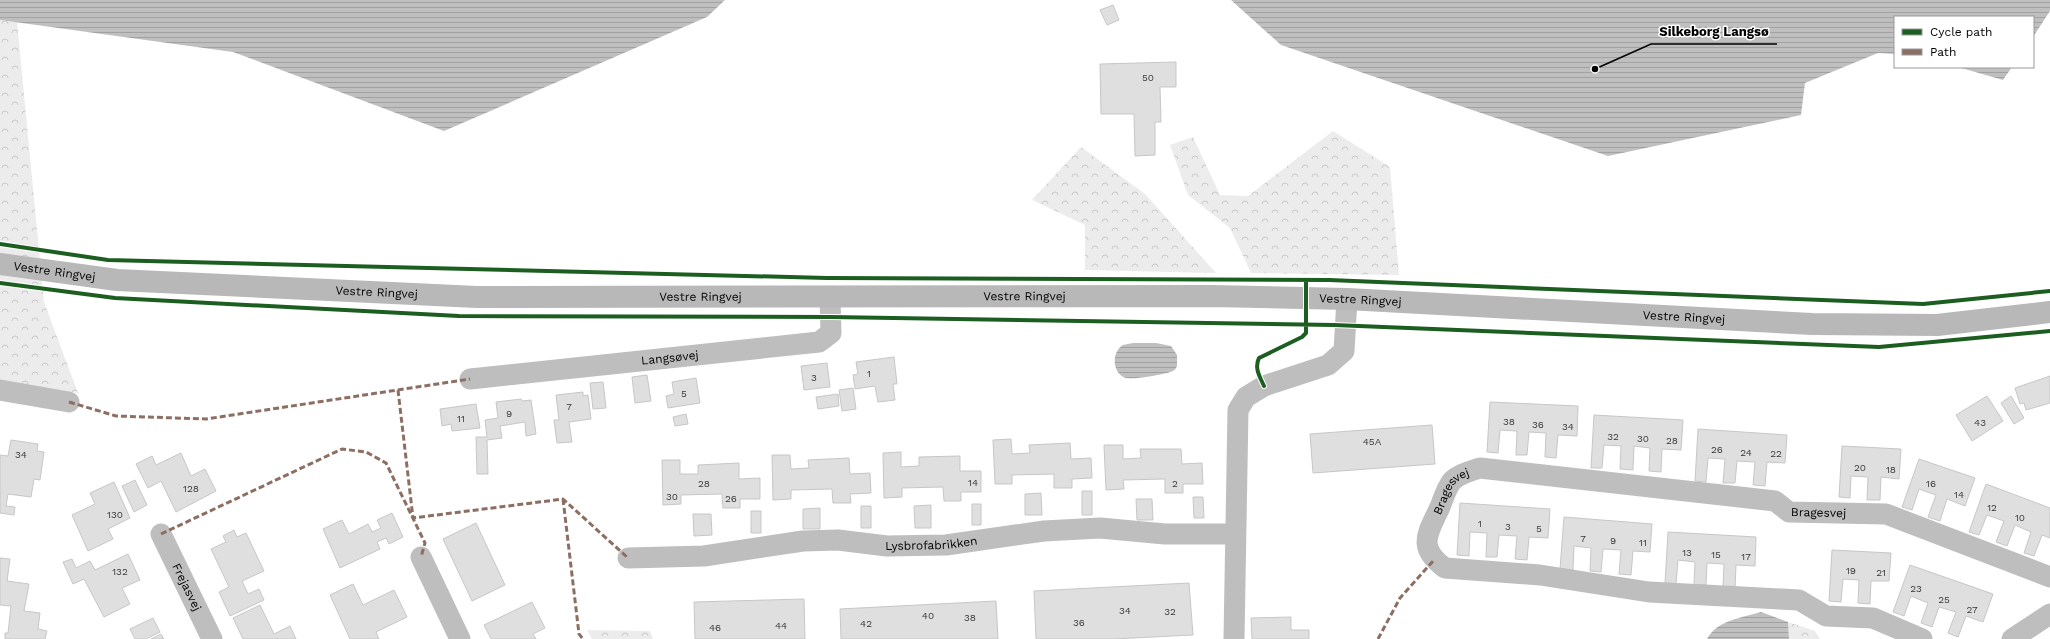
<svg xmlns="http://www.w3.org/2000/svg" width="2050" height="639" font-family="'Work Sans',sans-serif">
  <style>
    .forest { fill: url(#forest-crowns) }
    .water { fill: url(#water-rules) }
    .building { fill: #dfdfdf; stroke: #c7c7c7 }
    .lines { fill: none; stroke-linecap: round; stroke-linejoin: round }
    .street { stroke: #bebebe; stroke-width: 21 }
    .secondary { stroke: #b8b8b8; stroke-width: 22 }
    .quiet { stroke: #8d6e63; stroke-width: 3; stroke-dasharray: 6 3; stroke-linecap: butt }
    .cycleway-casing { stroke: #fff; stroke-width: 6 }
    .cycleway { stroke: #1b5e20; stroke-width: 4 }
    .labels { text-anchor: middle; stroke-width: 3; stroke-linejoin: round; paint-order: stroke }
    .number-label { font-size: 10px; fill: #383838 }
    .street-label { font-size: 12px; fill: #000; stroke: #fff }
    .leader { fill: none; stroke: #000; stroke-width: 1.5 }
    .callout-dot { fill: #000; stroke: #fff; stroke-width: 1.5 }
    .callout-label { font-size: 13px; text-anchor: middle; font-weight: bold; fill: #000; stroke: #fff; stroke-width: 3; stroke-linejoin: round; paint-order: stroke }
  </style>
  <defs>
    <pattern id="forest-crowns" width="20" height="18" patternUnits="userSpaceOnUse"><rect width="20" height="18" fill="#ececec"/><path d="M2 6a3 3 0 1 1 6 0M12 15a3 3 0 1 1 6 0" fill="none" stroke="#c9c9c9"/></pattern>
    <pattern id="water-rules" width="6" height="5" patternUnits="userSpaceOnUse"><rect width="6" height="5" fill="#bfbfbf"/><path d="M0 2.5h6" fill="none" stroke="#a2a2a2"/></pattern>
  </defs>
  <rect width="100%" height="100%" fill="#fff"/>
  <path class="forest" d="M0,20L17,22L44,302L78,393L0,382Z
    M1333,131L1390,167L1399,275L1251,273L1230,228L1188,195L1170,145L1193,137L1220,195L1248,196Z
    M1081,147L1145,194L1216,273L1085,270V225L1032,200Z
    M1788,622L1815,631L1820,639H1789Z
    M587,630L650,631L653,639H592Z"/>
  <path class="water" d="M0,0H725L707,17L444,131L233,52L0,20Z
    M1231,0H2050V11L2033,37V17H1895V54L1878,53L1805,83L1801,115L1608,156L1281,45Z
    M1958,67H2012L2003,80Z
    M1133,343H1156L1171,346L1177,355V366C1177,367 1174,371 1173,371C1167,374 1133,380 1126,378C1112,374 1111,352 1123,345C1126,344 1130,344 1133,343Z
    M1761,612L1788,622L1789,639H1707C1717,620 1742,618 1761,612Z"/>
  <path class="building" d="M1113,5L1119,20L1107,25L1100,10Z
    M1176,62V87H1160L1161,122H1155V155L1135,156L1134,114H1101L1100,64Z
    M894,357L897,384H893L895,400L878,402L875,386L855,389L853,375L858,374L856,362Z
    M827,363L830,387L804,390L801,366Z
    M647,375L651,401L635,403L632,377Z
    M2050,376V403L2026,410L2024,403L2020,404L2015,388Z
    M696,378L700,403L668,408L666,396L674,394L672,382Z
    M603,382L606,408L593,409L590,383Z
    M853,388L856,409L842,411L839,390Z
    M583,392V396L588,395L591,419L569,422L572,442L557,443L554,420H559L556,395Z
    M838,394L839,406L818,409L816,397Z
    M1987,396L2003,421L1972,441L1956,415Z
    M2011,396L2024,418L2014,424L2001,403Z
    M521,399L522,401L531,400L536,434L526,436L525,422L500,426L502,438L487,440L488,474H477L476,437H487L485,420L498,418L496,402Z
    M1490,402L1578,406L1577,436L1558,435L1556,458L1545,457L1546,433L1529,432L1527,455H1516L1517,431L1500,430L1498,453L1487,452Z
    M476,404L480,428L452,431L451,424L442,426L440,409Z
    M686,414L688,424L675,426L673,417Z
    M1594,415L1683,420L1681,450L1662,449L1661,472L1649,471L1650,448L1634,446L1633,470L1620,469L1621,446L1604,445L1602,468H1591Z
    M1432,425L1435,464L1313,473L1310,434Z
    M1698,429L1787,435L1785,463L1767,462L1765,486L1753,485L1755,462L1737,461L1735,483H1723L1725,459L1708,458L1706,482L1695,481Z
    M1011,439L1012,454L1030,453L1029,445L1070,443L1071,459L1091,458L1092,478L1072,479V488H1054V474L1012,475V484H995L993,440Z
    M11,440L38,444L37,451L44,452L40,480L34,479L31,497L8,494L6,506L15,507L14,515L0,513V455L8,456Z
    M1104,445H1123V459L1141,458L1140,449H1181L1182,464L1202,463L1203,484H1183V493H1165V479L1123,480L1124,489L1106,490Z
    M1842,446L1901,449L1899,479L1881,477L1880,500H1867L1868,477L1851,476L1850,498L1839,497Z
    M901,452V467L919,466V457L960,456V471H981V492H961V501H944L943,487L902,488V497L884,498L883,453Z
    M181,453L191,476L205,469L216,491L176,512L161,481L148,488L136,464L152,456L156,465Z
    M772,455H790L791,469L809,468L808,460L849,458L850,474L870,473L871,493L850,494L851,503H833L832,489L791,490V499L773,500Z
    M1919,459L1975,478L1965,506L1947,499L1940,521L1928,517L1936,495L1919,489L1912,510L1902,507Z
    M662,460H680V474H698V465L739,463V479L760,478V499H740V508H723L722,494L681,495V504L663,505Z
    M135,480L147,505L134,512L122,486Z
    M114,482L130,518L108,529L113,539L88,551L72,515L95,504L90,493Z
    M1986,484L2050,508V538L2042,535L2034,556L2024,553L2031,532L2015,525L2007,546L1996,542L2004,521L1987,515L1979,535L1969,532Z
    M1082,491H1092V515H1082Z
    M1041,493L1042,515H1025V494Z
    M1193,497H1203L1204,518H1194Z
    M1136,499H1152L1153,520H1137Z
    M1460,503L1550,509L1548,538L1529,537L1527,560L1515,559L1517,536L1499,535L1497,557H1486L1487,533L1470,532L1469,556L1457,555Z
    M972,504H981V525H972Z
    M931,505V528H915L914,506Z
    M861,506H871V528H861Z
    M820,508V529H803V509Z
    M751,511H761V533H751Z
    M392,513L403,537L389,544L386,538L377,542L380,549L340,568L323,529L342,520L349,534L368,524L372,532L381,528L377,520Z
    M693,514H711L712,535L694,536Z
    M1564,517L1652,524L1650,552L1633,551L1631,575L1619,574L1621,550L1603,549L1601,572L1590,571L1591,548L1574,546L1573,570L1560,569Z
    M476,523L505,585L472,601L443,539Z
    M234,530L237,537L246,533L264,571L242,581L248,594L259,589L264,600L230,616L219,592L229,587L211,549L226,542L223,536Z
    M1668,532L1756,537L1755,566L1736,565L1735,588L1723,587L1724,564L1707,563L1706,585H1694L1695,562L1678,560L1676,584L1665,583Z
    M1832,550L1891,553L1889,581H1871L1870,604L1858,603L1859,580L1843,579L1841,602L1829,601Z
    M128,554L140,580L122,588L130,604L104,617L84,579L73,584L63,562L72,559L76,568L90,561L95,570Z
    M0,558L10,559L7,581L29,584L24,611L40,613L38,629L47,631L45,639H5V633H8L11,606L0,605Z
    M1910,565L1993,594L1983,622L1966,616L1958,637L1948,633L1956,612L1939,607L1932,627L1921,623L1928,603L1911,596L1904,616L1893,612Z
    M1189,583L1193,635L1113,639H1036L1034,591Z
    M353,584L363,605L394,590L407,617L376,632L379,639H350L330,595Z
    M804,599L805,639H695L694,602Z
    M996,601L998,639H841L840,609Z
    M532,602L545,628L533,634L536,639H491L484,625Z
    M260,605L274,634L290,626L296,639H243L233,618Z
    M1291,617V630H1309V639H1252L1251,618Z
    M153,618L160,632L146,639H135L130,629Z
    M161,634L164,639H151Z"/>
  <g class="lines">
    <g class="street">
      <path id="s1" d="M470,379L819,342L831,333L830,297"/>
      <path d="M0,390L69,402"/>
      <path id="s2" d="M161,534L212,639"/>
      <path d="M421,557L460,639"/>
      <path id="s3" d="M628,558L704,556L803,541L838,540L887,546L946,545L1044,531L1100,528L1165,534H1235"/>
      <path d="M1234,639L1238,410L1246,397L1264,386L1328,365L1344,351L1347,299"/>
      <path id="s4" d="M1922,639L1873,618L1826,616L1799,600L1649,592L1540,575L1445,568C1416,547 1428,533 1440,507C1443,499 1447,487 1452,481C1459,474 1471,471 1480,468L1775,501L1789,512L1886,514L2050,577"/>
      <path d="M2012,639L2050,614"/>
    </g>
    <path class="secondary" id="s5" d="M0,264L117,280L477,297L1211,296L1347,299L1812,324L1937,325L2050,312"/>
    <path class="quiet" d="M398,390L413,518L563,499L628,558
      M69,402L116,416L206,419L470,379
      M563,499L579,634L583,639
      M161,534L342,449L366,452L386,463L425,543L421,557
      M1378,639L1400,598L1434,560"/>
    <defs>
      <path id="cycleway" d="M0,244L108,260L827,278L1329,280L1923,304L2050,291
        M0,283L115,298L459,316L831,317L1334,325L1879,347L2050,331
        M1264,386C1260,377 1254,368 1259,358L1302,337L1306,333V280"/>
    </defs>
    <use href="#cycleway" class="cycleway-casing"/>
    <use href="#cycleway" class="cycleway"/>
  </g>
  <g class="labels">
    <g class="number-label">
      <text x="1148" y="81">50</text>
      <text x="869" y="377">1</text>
      <text x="814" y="381">3</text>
      <text x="684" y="397">5</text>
      <text x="569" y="410">7</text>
      <text x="509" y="417">9</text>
      <text x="461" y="422">11</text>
      <text x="1509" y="425">38</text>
      <text x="1980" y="426">43</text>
      <text x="1538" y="428">36</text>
      <text x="1568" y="430">34</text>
      <text x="1613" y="440">32</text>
      <text x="1643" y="442">30</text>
      <text x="1672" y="444">28</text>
      <text x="1372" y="445">45A</text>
      <text x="1717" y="453">26</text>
      <text x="1746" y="456">24</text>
      <text x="1776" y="457">22</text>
      <text x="21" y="458">34</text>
      <text x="1860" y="471">20</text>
      <text x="1891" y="473">18</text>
      <text x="973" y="486">14</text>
      <text x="704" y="487">28</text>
      <text x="1175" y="487">2</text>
      <text x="1931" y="487">16</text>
      <text x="191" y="492">128</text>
      <text x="1959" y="498">14</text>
      <text x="672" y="500">30</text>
      <text x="731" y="502">26</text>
      <text x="1992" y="511">12</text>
      <text x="115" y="518">130</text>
      <text x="2020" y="521">10</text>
      <text x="1480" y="527">1</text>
      <text x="1508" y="530">3</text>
      <text x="1539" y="532">5</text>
      <text x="1583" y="542">7</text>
      <text x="1613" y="544">9</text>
      <text x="1643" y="546">11</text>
      <text x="1687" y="556">13</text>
      <text x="1716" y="558">15</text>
      <text x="1746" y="560">17</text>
      <text x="1851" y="574">19</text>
      <text x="120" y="575">132</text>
      <text x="1881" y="576">21</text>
      <text x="1916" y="592">23</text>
      <text x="1944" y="603">25</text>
      <text x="1972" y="613">27</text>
      <text x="1125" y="614">34</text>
      <text x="1170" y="615">32</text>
      <text x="928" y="619">40</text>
      <text x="970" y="621">38</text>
      <text x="1079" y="626">36</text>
      <text x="866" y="627">42</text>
      <text x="781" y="629">44</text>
      <text x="715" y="631">46</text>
    </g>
    <g class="street-label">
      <text dy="4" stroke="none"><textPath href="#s5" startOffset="55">Vestre Ringvej</textPath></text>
      <text dy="4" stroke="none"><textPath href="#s5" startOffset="378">Vestre Ringvej</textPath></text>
      <text dy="4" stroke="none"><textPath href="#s5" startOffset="702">Vestre Ringvej</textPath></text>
      <text dy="4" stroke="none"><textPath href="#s5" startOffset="1026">Vestre Ringvej</textPath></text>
      <text dy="4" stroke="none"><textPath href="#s5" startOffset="1362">Vestre Ringvej</textPath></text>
      <text dy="4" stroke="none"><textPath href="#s5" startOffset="1686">Vestre Ringvej</textPath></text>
      <text dy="4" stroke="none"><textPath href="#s1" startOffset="201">Langsøvej</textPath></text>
      <text dy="4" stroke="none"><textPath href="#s4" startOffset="578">Bragesvej</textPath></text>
      <text dy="4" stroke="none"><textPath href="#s4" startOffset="962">Bragesvej</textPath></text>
      <text dy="4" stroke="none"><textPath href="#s3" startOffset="305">Lysbrofabrikken</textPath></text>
      <text dy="4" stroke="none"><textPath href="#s2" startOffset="59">Frejasvej</textPath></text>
    </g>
  </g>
  <path class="leader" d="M1595 69L1651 44H1777"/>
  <circle class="callout-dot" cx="1595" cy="69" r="4"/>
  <g class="callout-label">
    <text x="1714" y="36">Silkeborg Langsø</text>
  </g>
  <rect x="1894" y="16" width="140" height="52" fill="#ffffff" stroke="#999999"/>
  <rect x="1902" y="29" width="20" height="6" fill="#1b5e20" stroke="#999999"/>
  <text x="1930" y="36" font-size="12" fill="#000000">Cycle path</text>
  <rect x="1902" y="49" width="20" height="6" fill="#8d6e63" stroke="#999999"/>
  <text x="1930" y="56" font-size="12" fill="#000000">Path</text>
</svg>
